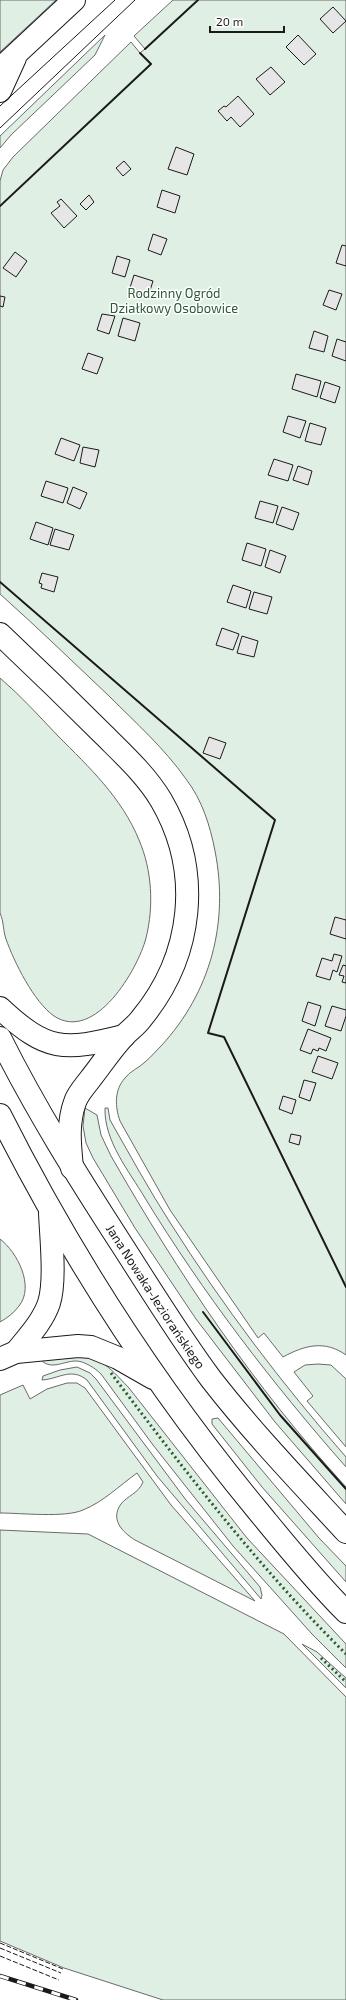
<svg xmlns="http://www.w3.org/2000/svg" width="346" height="2000" font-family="'Exo 2',sans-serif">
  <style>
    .green { fill: #e0efe3; stroke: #6a6a6a }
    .building { fill: #e6e6e6; stroke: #1a1a1a }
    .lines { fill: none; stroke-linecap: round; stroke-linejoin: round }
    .tertiary-casing { stroke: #1a1a1a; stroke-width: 24 }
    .primary-casing { stroke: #1a1a1a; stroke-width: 24 }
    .tertiary { stroke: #fff; stroke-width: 22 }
    .primary { stroke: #fff; stroke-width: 22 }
    .tram { stroke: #1a1a1a; stroke-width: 1 }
    .rail-casing { stroke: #1a1a1a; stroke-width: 4.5 }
    .rail { stroke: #fff; stroke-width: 3; stroke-dasharray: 9; stroke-linecap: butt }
    .hedge { stroke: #2b5a34; stroke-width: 3; stroke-dasharray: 2 3; stroke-linecap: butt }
    .fence { stroke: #1a1a1a; stroke-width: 1; stroke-dasharray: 5 2; stroke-linecap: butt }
    .wall { stroke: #1a1a1a; stroke-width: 2 }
    .labels { text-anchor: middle; stroke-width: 3; stroke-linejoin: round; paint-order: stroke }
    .park-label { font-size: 13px; fill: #2b5a34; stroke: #fff }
    .street-label { font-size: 13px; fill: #1a1a1a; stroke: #fff }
  </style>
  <rect width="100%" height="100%" fill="#fff"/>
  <path class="green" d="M0,0H56L0,52Z
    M173,0H346V1355C325,1340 305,1345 283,1357L264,1333L258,1338L170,1210L120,1121C115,1107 114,1090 125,1078C130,1071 139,1068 145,1062C151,1057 156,1051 161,1046C211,992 229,922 215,851C210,825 202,800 186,779C164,748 136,723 109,696C73,662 37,627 0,594V181L3,170L13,157L131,42L140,53L145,49L134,36Z
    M105,35L95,55L11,135L0,148V136Z
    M0,678C21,696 39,716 58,736C89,767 122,798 139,840C152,870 154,906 146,938C138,969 95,1043 54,1016C34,1002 14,962 6,939C3,931 4,922 0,913Z
    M85,1108L97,1115L101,1135L111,1156C178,1273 254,1387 346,1487V1504L275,1422L196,1319L135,1228L93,1158L86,1143L83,1126Z
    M105,1108H108L110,1120C130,1155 149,1190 171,1224C223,1306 282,1384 346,1457V1467C272,1383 203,1293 145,1198C129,1171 104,1141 105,1108Z
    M0,1239C17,1252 35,1286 19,1306C14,1313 7,1318 0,1322Z
    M66,1355C100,1355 107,1365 129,1388L247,1538L346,1644V1668L312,1634L233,1546L153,1445L101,1374C95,1368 84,1361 76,1361C64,1361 52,1370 42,1361Z
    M318,1364L331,1365L346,1379V1447L307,1401L313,1396L294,1372L305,1365Z
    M77,1367L90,1373L96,1379L186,1500L260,1587L262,1595L261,1599L157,1476L87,1380C71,1367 59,1379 42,1380L43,1376L60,1370Z
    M67,1383H77L85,1388L171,1505L255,1601L135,1540C122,1532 110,1519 121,1504C127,1496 139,1493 143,1482L137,1473C119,1486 103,1502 83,1510C65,1518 21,1513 0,1513V1395L23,1385L30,1399L47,1389Z
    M218,1418L319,1538L346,1566V1582L262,1487L212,1424V1419Z
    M0,1530L88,1534L284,1634L346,1697V2000H163L64,1968L0,1941Z
    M302,1644L317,1652L346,1678V1688Z"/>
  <path class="building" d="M333,7L346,21L333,33L320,19Z
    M298,35L316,54L304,65L286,47Z
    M271,67L285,82L270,95L256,79Z
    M238,96L254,114L240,127L231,117L227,121L218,111L224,106L226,107Z
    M176,147L194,154L187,175L168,169Z
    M124,161L131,169L123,176L116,168Z
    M162,190L180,196L175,213L157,207Z
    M89,195L94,202L86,210L80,204Z
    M61,199L77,216L64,228L51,213L60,206L57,202Z
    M153,234L167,239L161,255L148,250Z
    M342,245L346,246V266L336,263Z
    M15,252L27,261L16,277L3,268Z
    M117,256L130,260L125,277L112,273Z
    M134,275L153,281L148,297L129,291Z
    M329,290L342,294L336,310L323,305Z
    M0,296L5,297L3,307L0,306Z
    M102,314L115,316L109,334L97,330Z
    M123,318L140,323L135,341L118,336Z
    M314,331L328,336L324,352L309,348Z
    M337,339L346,342V361L332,356Z
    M88,353L103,358L97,374L82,369Z
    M296,374L321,381L317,397L292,389Z
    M325,382L340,387L335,403L320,398Z
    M288,416L306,421L300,438L283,432Z
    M310,423L326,428L321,445L305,441Z
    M61,438L80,445L74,461L55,454Z
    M83,447L99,450L95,467L80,463Z
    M274,459L293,465L288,481L268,475Z
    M298,466L312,471L308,485L293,480Z
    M46,481L68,488L63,503L41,496Z
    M73,487L87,493L80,509L67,503Z
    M260,501L278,506L273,523L255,518Z
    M282,507L299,513L293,530L276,524Z
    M36,522L53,528L48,545L30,539Z
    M55,529L74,535L69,550L50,545Z
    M247,543L266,549L261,566L242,560Z
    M270,550L286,556L280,573L265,567Z
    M42,573L58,577L54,592L41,588L42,584L39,583Z
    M233,585L251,591L246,608L227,602Z
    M254,592L272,597L267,614L249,609Z
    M222,628L239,634L233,650L216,645Z
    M242,636L258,641L254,657L237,653Z
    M209,737L226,743L220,759L203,753Z
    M335,917L346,920V939L330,934Z
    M334,954L342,956L337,972L333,970L330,980L316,976L322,958L332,961Z
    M343,965L346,966V983L342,982L344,976L339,975Z
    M308,1002L321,1006L315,1026L302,1021Z
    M332,1006L346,1010V1016L341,1031L325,1026Z
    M308,1029L331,1038L326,1051L319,1048L318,1051L313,1049L311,1054L300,1050Z
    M318,1056L338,1063L332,1079L312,1072Z
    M304,1080L316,1083L310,1101L299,1097Z
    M283,1096L296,1100L292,1114L279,1109Z
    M291,1134L301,1136L299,1145L289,1142Z"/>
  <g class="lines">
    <defs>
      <path id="tertiary" d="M0,69L74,0
        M0,91L15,58"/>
      <g id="primary">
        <path d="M0,634C35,667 70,701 104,735C124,755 146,775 161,800C203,872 193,956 141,1019C136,1026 128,1031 123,1037C111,1050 102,1064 91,1078C86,1085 78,1093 75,1102C67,1124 70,1146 72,1168"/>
        <path d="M0,1008C47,1052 64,1051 124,1036"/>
        <path id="s1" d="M0,1038C36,1110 78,1177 122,1245C151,1290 179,1336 211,1379C253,1433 300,1482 346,1532"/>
        <path d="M0,1115C71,1256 157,1389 258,1511C286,1545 314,1580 346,1612"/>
        <path d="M16,1352C28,1337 43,1321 49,1303C56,1281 51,1237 50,1213"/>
        <path d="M0,1359L16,1352L78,1346L91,1347L118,1358L153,1378"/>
      </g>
    </defs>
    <use href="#tertiary" class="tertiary-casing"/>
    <use href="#primary" class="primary-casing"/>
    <use href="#tertiary" class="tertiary"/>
    <use href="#primary" class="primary"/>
    <path class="tram" d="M0,106L115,0
      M0,128L135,0"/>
    <defs>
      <path id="rail" d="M0,1976L76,2000"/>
    </defs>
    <use href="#rail" class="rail-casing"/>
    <use href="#rail" class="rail"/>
    <path class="hedge" d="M111,1373C185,1471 259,1568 346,1654
      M321,1658L346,1682"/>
    <path class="fence" d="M0,1943L63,1969
      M0,1948L61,1973
      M0,1956L59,1980"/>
    <path class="wall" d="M145,49L198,0
      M0,206L151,64L140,53
      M0,582L275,820L208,1033L224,1037L346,1287
      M203,1312L280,1415L346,1489"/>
  </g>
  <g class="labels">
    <g class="park-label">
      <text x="174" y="298">Rodzinny Ogród<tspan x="174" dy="15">Działkowy Osobowice</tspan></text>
    </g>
    <g class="street-label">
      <text dy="5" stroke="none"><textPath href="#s1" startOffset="302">Jana Nowaka-Jeziorańskiego</textPath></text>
    </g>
  </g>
  <path d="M210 26v6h74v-6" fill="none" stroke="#1a1a1a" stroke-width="2"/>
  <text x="216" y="26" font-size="12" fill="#1a1a1a" stroke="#ffffff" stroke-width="3" paint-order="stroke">20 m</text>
</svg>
